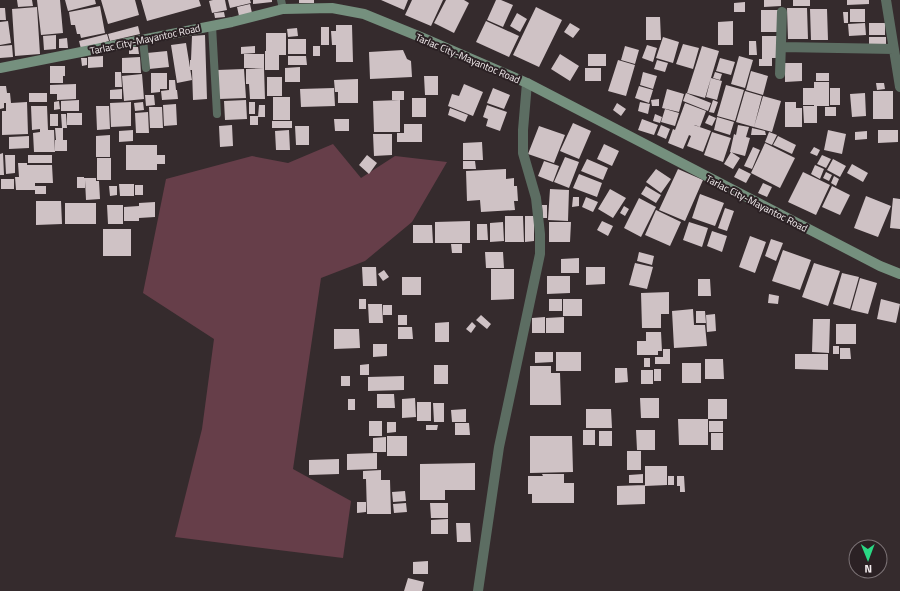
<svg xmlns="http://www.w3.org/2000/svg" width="900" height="591" font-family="'Titillium Web',sans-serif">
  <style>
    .green { fill: #663e49 }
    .building { fill: #cfc2c5 }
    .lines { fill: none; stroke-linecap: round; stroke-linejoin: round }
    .service { stroke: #5c6d62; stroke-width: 8 }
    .minor { stroke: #5c6d62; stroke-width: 10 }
    .secondary { stroke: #75907e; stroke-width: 10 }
    .labels { text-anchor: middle; stroke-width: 4; stroke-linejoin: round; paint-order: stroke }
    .street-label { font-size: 10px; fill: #f5eef0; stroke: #2b2124 }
  </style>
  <rect width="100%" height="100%" fill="#352b2d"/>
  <path class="green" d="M333,144L361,178L395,156L447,162L412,222L365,261L321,278L293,469L351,501L343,558L175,537L202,429L214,339L143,293L166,179L252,156L288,163Z"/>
  <path class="building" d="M17,0H32L33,6L18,7Z
    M37,0H60L63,33L41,35Z
    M65,0H95L96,4L68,11Z
    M101,0H135L139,15L108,24Z
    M141,0H199L201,6L147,21Z
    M213,0H225L227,10L212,13L209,1Z
    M228,0H250L251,3L230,8Z
    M253,0H272V2L253,4Z
    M299,0H314V3H299Z
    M381,0H408L404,10Z
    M412,0H443L431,26L405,15Z
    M446,0H464L469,3L454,33L434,23Z
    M496,0H501L513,5L503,27L487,20Z
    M764,0H781V6L764,7Z
    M793,0H810V6H793Z
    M847,0H869V4L847,5Z
    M745,2V12H734V3Z
    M250,4L252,13L239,16L237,7Z
    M100,6L105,33L81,38L80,34H77L75,25H71L69,12Z
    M37,7L40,54L15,56L12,9Z
    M536,7L562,20L539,67L513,55Z
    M0,8H5L6,20H0Z
    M787,8H807L808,39H788Z
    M810,9H827L828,40H811Z
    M850,9H865V22H850Z
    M761,10H778L779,32H761Z
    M224,12L225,17L215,18L214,13Z
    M843,12H848V23H844Z
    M517,13L527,19L520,32L510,26Z
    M646,17H660L661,40H646Z
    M8,21L11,43L0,45V22Z
    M486,21L519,36L509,57L476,42Z
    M733,21V45H718V22Z
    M570,23L580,29L573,38L564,32Z
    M865,23L866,35L849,36L848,24Z
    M869,23H885V35H869Z
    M336,25H352L353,62H336V45H332L331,31H336Z
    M138,26L140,34L110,41L108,34Z
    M321,27H329V45H321Z
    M297,28L298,36L288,37L287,29Z
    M266,33H286V55H279V70H265V51H266Z
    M107,34L109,41L81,49L79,41Z
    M56,35V49L44,50L43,36Z
    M205,35L207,99L193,100L192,70H190V60H191L192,36Z
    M762,36H779V58H772V66H759V59H762Z
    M663,37L679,42L673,63L656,58Z
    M869,37H886V44H869Z
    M67,38L68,48H59V39Z
    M288,39H306V54H288Z
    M749,41H756L757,55H749Z
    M186,43L192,80L177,83L171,45Z
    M683,44L699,48L693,69L676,64Z
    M12,45L13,57L0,58V46Z
    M647,45L657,48L653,62L642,58Z
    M255,46V53L241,54V47Z
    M313,46H320V56H313Z
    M625,46L639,50L635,64L621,60Z
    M702,46L719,51L705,98L687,93Z
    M129,47H138L139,54H129Z
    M403,50L407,59L411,61L412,77L370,79L369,52Z
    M167,51L169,67L149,69L147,53Z
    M244,54H264V68H244Z
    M560,54L579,66L570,81L551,69Z
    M588,54H606V66H588Z
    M103,56V67L88,68V57Z
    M288,56H306L307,65H288Z
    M739,56L753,60L745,88L731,84Z
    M140,57L141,73H122V58Z
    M81,58H87V65L82,66Z
    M720,58L735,62L731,75L716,71Z
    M618,60L635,65L626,96L608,91Z
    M657,60L668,63L665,72L654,69Z
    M785,63H802V81L785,82Z
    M50,66H65V76H63V83H50Z
    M300,67V82H285V68Z
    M264,68L265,99H250L249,84H246V69Z
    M585,68H601V81H585Z
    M244,69L246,98L219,99L217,70Z
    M751,71L768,76L763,95L746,90Z
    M115,72H121L122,87H115Z
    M643,72L657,76L653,89L640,85Z
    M715,72L722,74L720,80L713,78Z
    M151,73H167V89H160V92L151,93Z
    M816,73H829V81H816Z
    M142,74L144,99L124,101L122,76Z
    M424,76H438V95H425Z
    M267,77H282V96H267Z
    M711,78L722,81L717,100L706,97Z
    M358,79V103H338V92H335L334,80Z
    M169,80H175L176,90H177L178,99L162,100L161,91L169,90Z
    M814,82H829V106H817V123H804L803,106H814Z
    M876,83H884L885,89L877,90Z
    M76,84V99L57,100V94H50V85Z
    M464,84L483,92L473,116L448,106L452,94L459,96Z
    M726,85L744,90L735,121L717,116Z
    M0,86H6L7,93H10L11,103L27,102L28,134L2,135V111H6V103H4V108L0,109Z
    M639,86L653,90L649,103L635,98Z
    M334,88L335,106L301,107L300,89Z
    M493,88L510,95L504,109L487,103Z
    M803,88H814V105H803Z
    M830,88H840V105H830Z
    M122,89V99H110V90Z
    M667,89L684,94L679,112L662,108Z
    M392,91H404V100H392Z
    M745,91L762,96L754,127L736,122Z
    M873,91H893V119H873Z
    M29,93H47V102H29Z
    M686,93L711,103L708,111L683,101Z
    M865,93L866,116L852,117L850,94Z
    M145,95H154L155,105L146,106Z
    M763,96L781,101L772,132L754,127Z
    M273,97H290V120H273Z
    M412,98H426V117H412Z
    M659,99V106H652L651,100Z
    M79,100V111H61V101Z
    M246,100L247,119L225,120L224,101Z
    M400,100V132H374L373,101Z
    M713,100L718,102L714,113L709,112Z
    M59,101L60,109L54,110V102Z
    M131,102V126L111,127L110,103Z
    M143,102L144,110L135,111L134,103Z
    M249,102H255V114H249Z
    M640,102L650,104L648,114L638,111Z
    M785,102H796V108H802V127H785Z
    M617,103L626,109L621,116L613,110Z
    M685,103L706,111L700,127L695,125H694L711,131L703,152L687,146L691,136L689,135L683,149L668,143L673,129L675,130Z
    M176,104L177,125L164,126L163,105Z
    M259,105H265V117H258Z
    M487,105L507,112L500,131L486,126L488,119L483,117Z
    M31,106H47L48,130H54L55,152H34L33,133L40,132V129L32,130Z
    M96,106H109L110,129L97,130Z
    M149,107H162L163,128H150Z
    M825,107H836V116H825Z
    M450,108L468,115L465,122L448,115Z
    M665,109L679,113L675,126L661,122Z
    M148,112L149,133H136L135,113Z
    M67,113H82V125H67Z
    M50,114H58V126H50Z
    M61,114H66L67,128H63V140H56L55,128H62Z
    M655,114L662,117L660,123L653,121Z
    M709,115L716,118L712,126L705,123Z
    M250,116H258V125H250Z
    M717,117L734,122L730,135L714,130Z
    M334,119H349V131H335Z
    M642,119L658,125L654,135L638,130Z
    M272,121H292V128H272Z
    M573,123L591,131L579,159L560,151Z
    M404,124H422V142H397V133H404Z
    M232,125L233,146L220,147L219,126Z
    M661,125L670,129L666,139L657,135Z
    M738,125L749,127L746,137L750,138L745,156L730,152L734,134L736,135Z
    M295,126H309V145H296Z
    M539,126L565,135L554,163L528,154Z
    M752,128L765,131L766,135H751Z
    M133,130V141L119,142V131Z
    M289,130L290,150H276L275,131Z
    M828,130L846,134L842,154L824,150Z
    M878,130H898V142L878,143Z
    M867,131V139L855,140V132Z
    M712,132L731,138L723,162L704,155Z
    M769,132L777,135L772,145L765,142Z
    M373,134H392V155L374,156Z
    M110,135V157H96V136Z
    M29,136V148L9,149V137Z
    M778,136L796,145L792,154L773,145Z
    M55,140H67V151H55Z
    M482,142L483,160H463V143Z
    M765,143L795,158L780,188L751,173Z
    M604,144L619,151L612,166L597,159Z
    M126,145H157V170H126Z
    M753,147L760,150L752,169L744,166Z
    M814,147L820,150L817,156L810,153Z
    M731,152L740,158L733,169L724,164Z
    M3,153L4,175H0V154Z
    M5,155H15V173L6,174Z
    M28,155H52V163H28Z
    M157,155H165V164H157Z
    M367,155L377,163L369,174L359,165Z
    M822,155L831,159L826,168L817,164Z
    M565,157L579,162L569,188L554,182Z
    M97,158H111V180H97Z
    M587,159L608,168L603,180L581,171Z
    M833,159L846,166L840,177L827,170Z
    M463,161H475L476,169H463Z
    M544,161L559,166L553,182L538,176Z
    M18,163H27V165H52L53,183H35V182V190H16L15,177H19Z
    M852,164L868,173L863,182L847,173Z
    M815,165L824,169L820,179L811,174Z
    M739,168L751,174L746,183L734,177Z
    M506,169V179L514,178V186H517L518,201H514L515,210L481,212L480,200L467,201L466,171Z
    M656,169L671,179L661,193L646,182Z
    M678,169L703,180L685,221L659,210Z
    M803,172L830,185L816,215L788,202Z
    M826,172L832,175L829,181L823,178Z
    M579,174L602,183L597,197L573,188Z
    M834,176L839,179L836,186L831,183Z
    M77,177H84V178H96V181H99L100,199L86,200L85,180V188H77Z
    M1,179H14V189H1Z
    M763,183L772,187L767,197L758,193Z
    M119,184H134V196H120Z
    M135,185H143V195H135Z
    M35,186H46V194H35Z
    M109,186H117V195L110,196Z
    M646,186L661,195L656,203L641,194Z
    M832,186L850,195L840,215L822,207Z
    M550,189L569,190L568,221L548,220Z
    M610,189L626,198L613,218L598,209Z
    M700,194L724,203L715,226L692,218Z
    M866,196L891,206L878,237L854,228Z
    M573,197H579V206L572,207Z
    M586,197L598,202L593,212L582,207Z
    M639,198L656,207L641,237L624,228Z
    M893,198L900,199V229L890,228Z
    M36,201H61L62,224L36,225Z
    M155,202V217L139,218V221H124V207L139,206V203Z
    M65,203H96V224H65Z
    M107,205H123V224H108Z
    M542,205H547V218H543Z
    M624,206L629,209L625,216L620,213Z
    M725,208L734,211L727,231L718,228Z
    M656,210L681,222L670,246L645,235Z
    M505,216H523L524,242H505Z
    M525,216H534V241L525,242Z
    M470,221V243H435V222Z
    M602,221L613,226L608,236L597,230Z
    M503,222L504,241L490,242V223Z
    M549,222H571L570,242H549Z
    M689,222L708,228L702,247L683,240Z
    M477,224H487L488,240H477Z
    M413,225H432L433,243H413Z
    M103,229H131V256H103Z
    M712,231L727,236L722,252L707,246Z
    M750,236L766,242L755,273L739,267Z
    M771,239L783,243L776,261L765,256Z
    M451,244H462V253H452Z
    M783,250L811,260L800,290L772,281Z
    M485,252H503L504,268H486Z
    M639,252L654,256L652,265L637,261Z
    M579,258V273H561V259Z
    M635,263L653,267L647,289L629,285Z
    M814,263L840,271L828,306L802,297Z
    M362,267H376L377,286H363Z
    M586,267H605V284L586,285Z
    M491,269H514V299L491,300Z
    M384,270L389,277L383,281L378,274Z
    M842,273L859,277L850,309L833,304Z
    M547,276H570V293L547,294Z
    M402,277H421V295H402Z
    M860,278L877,283L868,314L851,310Z
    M698,279H710L711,296H698Z
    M669,292V314H661V328H642L641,293Z
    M769,294L779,296L778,304L768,303Z
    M359,299H366V309H359Z
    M549,299H562V311H549Z
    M563,299H582V316H563Z
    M881,299L900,304L896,323L877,319Z
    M368,304H382L383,323H369Z
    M383,305H392V315H383Z
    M693,309L694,325H705L707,346L674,348L672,311Z
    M696,311H705L706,323H696Z
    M715,314L716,331L707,332L706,315Z
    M398,315H407V325H398Z
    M481,315L491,324L487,329L476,320Z
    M545,317V333H532V318Z
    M564,317V333H546V318Z
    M813,319H830L829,353L812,352Z
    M449,322V342H435V323Z
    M472,322L476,326L471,333L466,329Z
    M836,324H856V344H836Z
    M398,327H412L413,339H398Z
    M334,329H359L360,348L334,349Z
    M646,332H661L662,351H658V355H637V341H646Z
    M373,344H387V356L373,357Z
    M833,346H839V354H833Z
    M840,348H850L851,359H840Z
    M663,349H670V364H655V357H663Z
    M535,352H553V362L535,363Z
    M556,352H581V371H556Z
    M795,354H828V370L795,369Z
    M644,358H650V367H644Z
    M705,359H723L724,379H705Z
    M682,363H701V383H682Z
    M369,364V375H360V365Z
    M434,365H448V384H434Z
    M530,366H551V373H560L561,405H530Z
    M615,368H627L628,382L615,383Z
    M654,369H661V381H654Z
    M641,370H653V384H641Z
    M341,376H350V386H341Z
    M404,376V390L368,391V377Z
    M377,394H394L395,408H377Z
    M415,398L416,417L402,418V399Z
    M640,398H659V418H641Z
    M348,399H355V410H348Z
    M708,399H727V419H708Z
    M417,402H431V421H417Z
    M433,403H444V422H434Z
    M466,409V422H452L451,410Z
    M586,409H611L612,428H586Z
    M678,419H708V445H679Z
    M369,421H382V436H369Z
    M709,421H723V432H709Z
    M387,422H396V432L387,433Z
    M455,423H469L470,435H455Z
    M426,425H438L437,430H426Z
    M583,430H595V445H583Z
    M636,430H655V450H637Z
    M599,431H612V446H599Z
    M711,433H723V450H711Z
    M387,436H407V456H387Z
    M530,436H572L573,472L530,473Z
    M386,437V452H373V438Z
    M627,451H641V470H627Z
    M377,453V469L347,470V454Z
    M339,459V474L309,475V460Z
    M475,463V490H445V500H420V464Z
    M645,466H667V485L645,486Z
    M381,470V480H390L391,514H367L366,479H363V471Z
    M542,474H564V483H574V503H532V494H528V476H543Z
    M643,474V483H629V475Z
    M668,476H674V485H668Z
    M677,476H684L685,492H680V486H677Z
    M645,485V504L617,505V486Z
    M405,491L406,501L393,502L392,492Z
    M357,502H366V512L357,513Z
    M406,503L407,512L394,513L393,504Z
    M430,503H448V518H431Z
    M448,519V534H431V520Z
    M456,523H470L471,542H457Z
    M428,561V574H413V562Z
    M408,578L424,582L422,591H404Z"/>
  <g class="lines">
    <path class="service" d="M281,0L283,9
      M212,26L217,114
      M143,40L146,68"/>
    <path class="minor" d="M886,0L900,87
      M782,47L894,49
      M780,74L782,12
      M478,591L499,447L540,254V234L536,198L523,153V130L527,83"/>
    <path class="secondary" d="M0,68L232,22L283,9L332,8L364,14L423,38L527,83L880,266L900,274"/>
  </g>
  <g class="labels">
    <g class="street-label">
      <text transform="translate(145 39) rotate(-12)" y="4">Tarlac City-Mayantoc Road</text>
      <text transform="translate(468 58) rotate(23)" y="4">Tarlac City-Mayantoc Road</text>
      <text transform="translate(757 203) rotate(27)" y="4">Tarlac City-Mayantoc Road</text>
    </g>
  </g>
  <g transform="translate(868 559) rotate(179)"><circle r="19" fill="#2b2124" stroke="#7c7376"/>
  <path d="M0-3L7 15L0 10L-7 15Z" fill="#2ad884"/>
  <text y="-6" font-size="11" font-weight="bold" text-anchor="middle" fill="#f5eef0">N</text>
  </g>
</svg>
